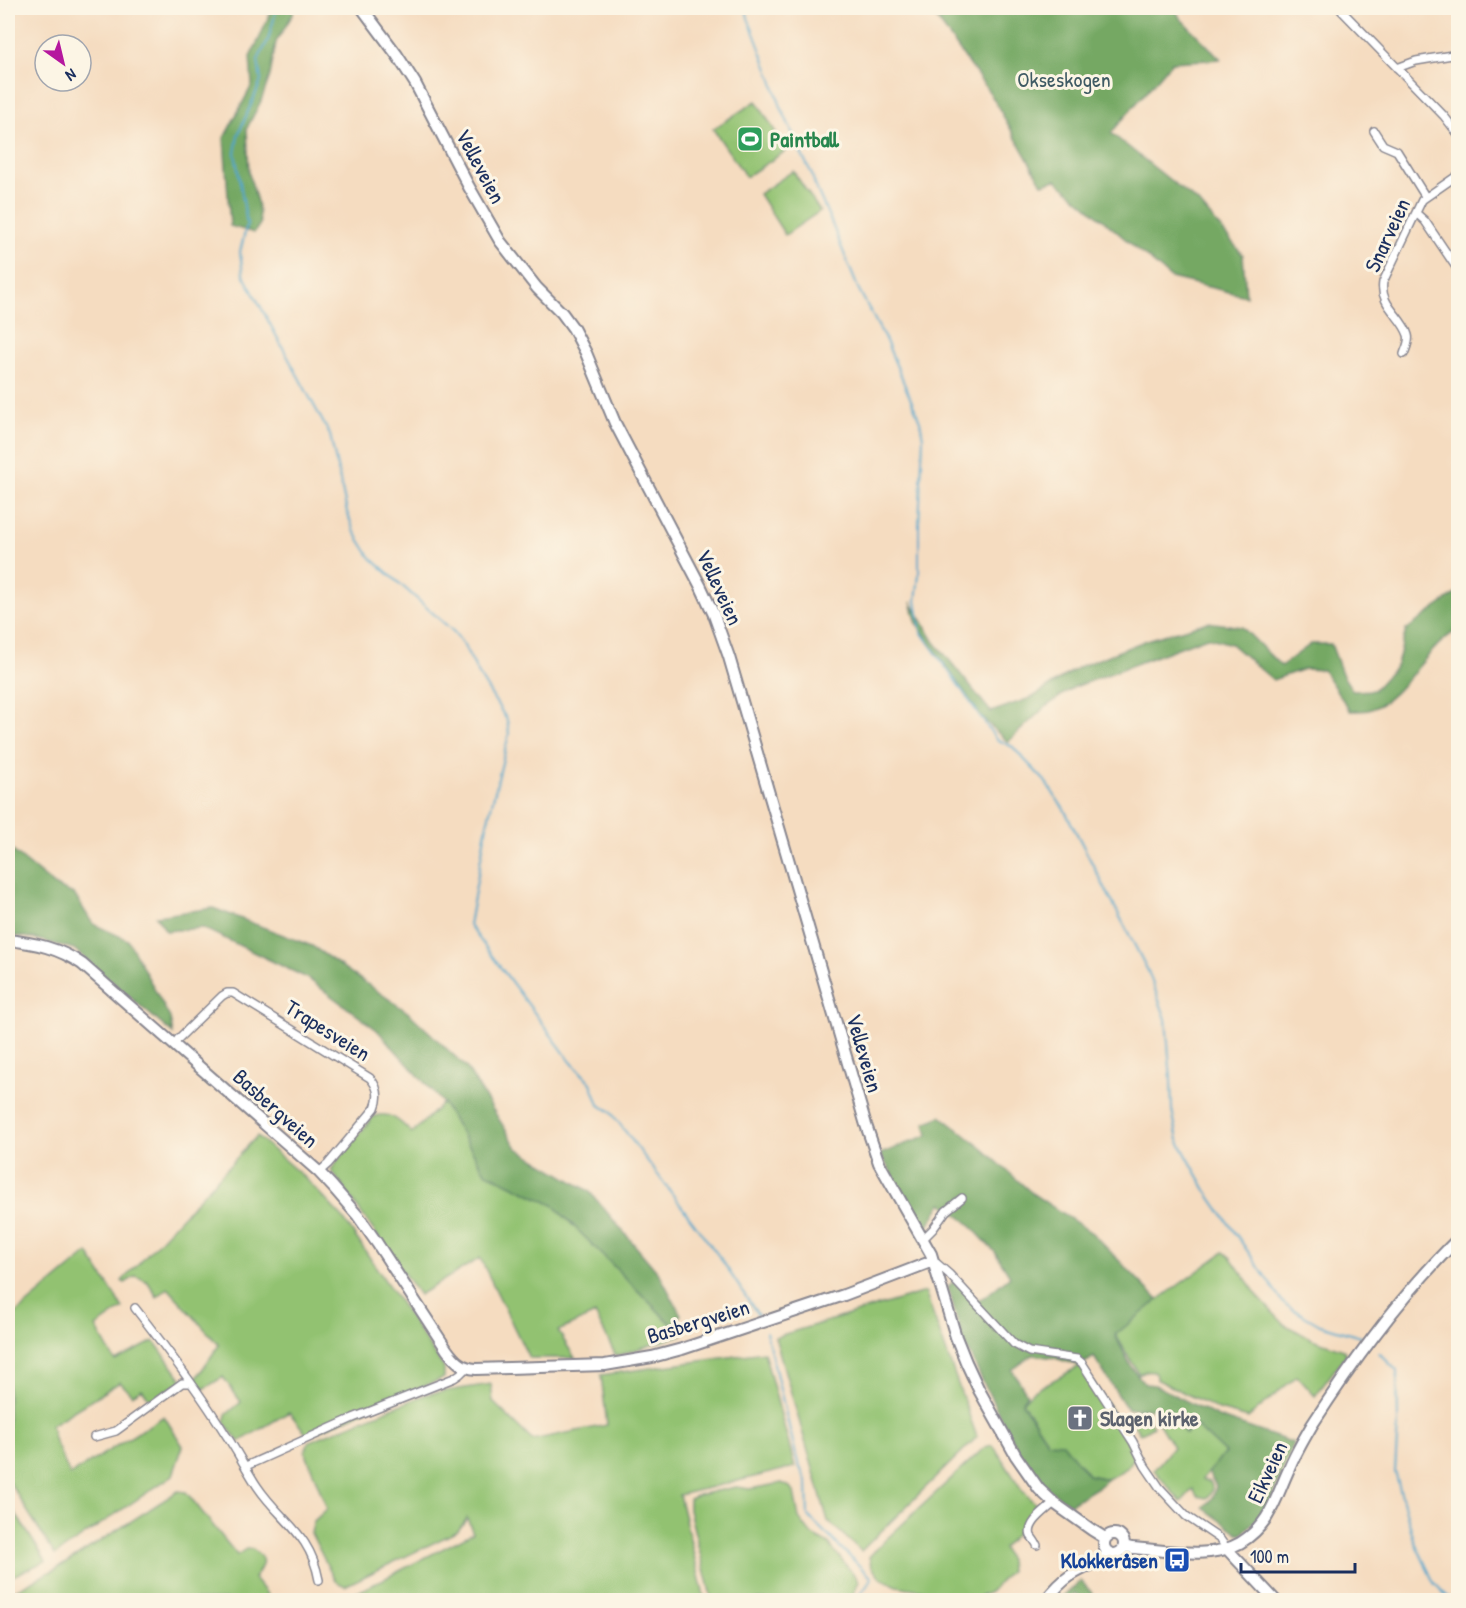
<svg xmlns="http://www.w3.org/2000/svg" width="1466" height="1608" font-family="'Patrick Hand',sans-serif">
  <style>
    .green { fill: #92c271; stroke: #567868; stroke-width: 1.5 }
    .forest { fill: #75a863; stroke: #486c60; stroke-width: 1.5 }
    .lines { fill: none; stroke-linecap: round; stroke-linejoin: round }
    .stream { stroke: #4ea4ca; stroke-width: 2 }
    .minor-casing { stroke: #88868f; stroke-width: 10 }
    .secondary-casing { stroke: #88868f; stroke-width: 14 }
    .minor { stroke: #fff; stroke-width: 7 }
    .secondary { stroke: #fff; stroke-width: 10 }
    .labels { text-anchor: middle; stroke-width: 6; stroke-linejoin: round; paint-order: stroke }
    .park-label { font-size: 22px; fill: #3f5b64; stroke: #fcf5e5 }
    .leisure-label { font-size: 22px; font-weight: bold; fill: #27864d; stroke: #fcf5e5; text-anchor: start }
    .street-label { font-size: 22px; fill: #1b2f5e; stroke: #fcf5e5 }
    .worship-label { font-size: 22px; font-weight: bold; fill: #5b616d; stroke: #fcf5e5; text-anchor: start }
    .transit-label { font-size: 22px; font-weight: bold; fill: #164399; stroke: #fcf5e5; text-anchor: end }
  </style>
  <rect width="100%" height="100%" fill="#fcf5e5"/>
  <filter id="ink" filterUnits="userSpaceOnUse"><feTurbulence type="fractalNoise" baseFrequency=".0167" numOctaves="2"/><feDisplacementMap in="SourceGraphic" scale="12" xChannelSelector="R" yChannelSelector="G"/><feConvolveMatrix kernelMatrix="1 2 1 2 8 2 1 2 1" color-interpolation-filters="sRGB"/></filter>
  <filter id="wash" filterUnits="userSpaceOnUse"><feTurbulence type="fractalNoise" baseFrequency=".008" numOctaves="4" result="noise"/><feDisplacementMap in="SourceGraphic" scale="24" xChannelSelector="R" yChannelSelector="G"/><feGaussianBlur stdDeviation="1.35" result="paint"/><feColorMatrix in="noise" values="0 0 0 0 0 0 0 0 0 0 0 0 0 0 0 0 0 1.4 0 .05"/><feComposite in="paint" operator="in"/></filter>
  <g filter="url(#wash)">
    <rect width="100%" height="100%" fill="#f5dcc0"/>
    <path class="green" d="M756,101L787,150L746,177L713,129Z
      M793,171L820,211L785,235L759,194Z
      M443,1103L485,1172L553,1205L682,1335L616,1356L595,1314L558,1331L575,1358H529L480,1258L419,1295L331,1170L338,1160L373,1117C389,1109 402,1123 412,1133Z
      M257,1136L307,1180L343,1218L444,1368V1378L387,1401L308,1436L289,1412L239,1442L224,1422L226,1415L241,1402L223,1377L202,1390L195,1380L219,1345L168,1288L157,1297L148,1282L136,1276L125,1283L122,1281Z
      M1224,1252L1231,1258L1260,1299L1285,1325L1312,1339L1344,1350L1346,1355L1315,1396L1297,1376L1248,1418L1219,1410L1156,1379C1156,1367 1146,1370 1139,1374L1115,1334L1158,1300Z
      M88,1253L123,1308L96,1327L115,1361L154,1341L183,1381L150,1400L142,1389L132,1395L120,1382L51,1425L54,1439L70,1475L164,1416L183,1446L173,1475L55,1555L8,1480V1320Z
      M925,1292L977,1437L861,1551L828,1521L775,1337Z
      M764,1352L795,1467L679,1495L705,1600H343L473,1533L467,1518L458,1531L345,1586L335,1581L311,1533L314,1521L327,1509L305,1451L310,1441L427,1394L491,1384L493,1402L532,1440L607,1425L601,1375Z
      M1080,1366C1099,1390 1123,1426 1136,1455L1127,1468L1108,1479L1088,1475L1080,1464L1048,1442L1022,1402L1033,1391Z
      M1141,1408L1153,1426L1140,1434L1128,1416Z
      M1170,1410L1185,1433L1193,1423L1225,1453L1202,1479L1210,1482C1214,1488 1212,1494 1206,1498L1197,1496L1193,1489L1181,1502L1154,1470L1173,1447L1156,1419Z
      M993,1445L1022,1490L1039,1508L1003,1548L1009,1560L1010,1571L990,1592L972,1600H955L927,1591L897,1586L880,1578L871,1566L869,1557L880,1545L985,1447Z
      M782,1483L790,1487L794,1492L799,1518L812,1535L829,1544L859,1581L850,1600H712L689,1510V1499L698,1495L736,1487L750,1489Z
      M178,1491L186,1492L237,1555L246,1549H253C267,1559 264,1565 254,1578L268,1595L267,1600H8V1594L63,1565Z
      M8,1502L46,1561L8,1578Z"/>
    <path class="forest" d="M272,8H293V14L276,42L270,76L261,101L247,128L249,174L258,205L260,224L254,233L230,226L224,138L252,85L250,57L260,37Z
      M929,8H1175L1180,18L1221,59L1172,62L1111,133L1200,204L1243,255L1246,296L1171,278L1056,180L1042,184L990,93Z
      M1458,592V630C1426,646 1403,699 1369,710C1363,711 1356,711 1350,711L1323,670L1304,669L1273,680L1231,644L1207,637L1072,688L1042,710L1008,742L982,718L917,624L911,602L934,641L991,712L1033,697L1079,667L1147,640L1208,622L1242,627L1281,666L1311,644H1331L1343,676L1353,691L1374,690L1397,665L1406,630Z
      M8,847L57,887L74,894L93,924L128,940L170,1018L173,1034L74,949L32,938L8,935Z
      M213,908L312,946L409,1013L466,1067L517,1148L589,1191L660,1275L681,1315L672,1325L553,1205L485,1172L443,1103L377,1030L307,978L203,928L166,931L156,916Z
      M941,1116L983,1149L1033,1194L1092,1233L1158,1300L1115,1335L1132,1368L1145,1384L1155,1385L1218,1417L1294,1443L1268,1507L1241,1535L1203,1508L1213,1497L1216,1486L1208,1472L1225,1453L1194,1424L1185,1434L1170,1410L1141,1408L1127,1409L1094,1357L1080,1366L1055,1358L1033,1355L1012,1370L1027,1394L1022,1403L1048,1442L1063,1443L1088,1475L1108,1479L1100,1486L1070,1504L1048,1489L1027,1467L1002,1420L963,1341L948,1287L953,1282L978,1300L986,1296L1010,1276L995,1252L967,1222L942,1203L926,1229L880,1154L928,1135L925,1123Z
      M1081,1581L1093,1594L1087,1600H1083L1075,1593L1068,1600H1058Z"/>
    <g class="lines">
      <path class="stream" d="M277,8L268,40L258,60L261,81L238,135L235,153L247,224L240,252L243,274L330,435L347,512L354,531L371,558L454,632L463,644L482,680L507,720L509,734L487,824L469,925L571,1062L591,1083L599,1105L610,1111L721,1259L758,1315
        M746,8L748,18L771,77L781,107L803,157L811,172L815,185L832,224L858,288L886,341L920,421L923,438L919,524V574L916,601L921,632L996,739L1013,747L1021,756L1045,781L1065,811L1148,971L1166,1019L1171,1080L1172,1110L1178,1140L1207,1192L1284,1304L1320,1325L1364,1338
        M766,1332L798,1463L807,1483L808,1516L871,1577C870,1586 860,1592 856,1600
        M1379,1353L1397,1371L1398,1422L1395,1472L1414,1540L1434,1583L1451,1600"/>
    </g>
  </g>
  <g filter="url(#ink)">
    <g class="lines">
      <defs>
        <path id="minor" d="M1344,8L1341,10L1444,116L1458,134
          M1397,68L1416,61L1458,54
          M1374,131L1383,145L1397,151L1425,196
          M1416,213L1425,221L1458,270
          M1404,354C1406,348 1410,341 1408,335C1402,316 1379,305 1383,282L1422,200L1458,175
          M175,1044L178,1039L222,996L227,993H233L370,1078C378,1087 380,1096 375,1108L328,1164L319,1172
          M923,1239L933,1229L946,1211L962,1198
          M934,1261L949,1274L1014,1344L1029,1352L1077,1359L1082,1363L1133,1442L1145,1466L1160,1488L1186,1516L1220,1539L1227,1549
          M135,1308C167,1349 199,1391 226,1435C237,1451 246,1469 257,1486C281,1522 310,1532 319,1580
          M94,1437L116,1431L182,1383H191
          M246,1466L353,1418L454,1378L460,1374L466,1368
          M1037,1545C1037,1544 1031,1536 1031,1536C1026,1523 1047,1510 1054,1503"/>
        <path id="secondary" d="M362,8L397,55L415,83L469,187L500,241L537,288L562,313L573,328L586,353L615,423L701,587L714,615L729,657L866,1125L879,1163L931,1254L956,1337L966,1362L979,1390L1016,1456L1039,1489L1054,1503L1092,1530L1105,1538
          M8,940C35,943 59,948 82,964L319,1172L333,1187L358,1216L377,1243L447,1350C455,1361 462,1368 476,1369L605,1365L652,1357L682,1349L844,1295L933,1261
          M1104 1544a10 10 0 1 1 20 0a10 10 0 1 1-20 0Z
          M1124,1546L1132,1548C1165,1550 1211,1560 1240,1543C1271,1524 1275,1499 1289,1469C1295,1454 1304,1439 1312,1425C1354,1360 1403,1293 1458,1239
          M1227,1549L1275,1600
          M1046,1600C1053,1591 1061,1582 1070,1576C1083,1567 1098,1564 1108,1553"/>
      </defs>
      <use href="#minor" class="minor-casing"/>
      <use href="#secondary" class="secondary-casing"/>
      <use href="#minor" class="minor"/>
      <use href="#secondary" class="secondary"/>
    </g>
  </g>
  <defs>
    <symbol id="stadium-square" viewBox="-11 -11 22 22"><rect x="-9" y="-9" width="18" height="18" rx="4" fill="#2e9e5b" stroke="#fcf5e5"/><path d="M0-5a6.5 5 0 1 0 0 10a6.5 5 0 1 0 0-10ZM-3.5-1.8h7v3.6h-7Z" fill="#fff"/></symbol>
    <symbol id="church-square" viewBox="-11 -11 22 22"><rect x="-9" y="-9" width="18" height="18" rx="4" fill="#6b7280" stroke="#fcf5e5"/><path d="M-1.2-6h2.4v3.5h3.3v2.4h-3.3V6h-2.4V-.1h-3.3v-2.4h3.3Z" fill="#fff"/></symbol>
    <symbol id="bus-square" viewBox="-11 -11 22 22"><rect x="-9" y="-9" width="18" height="18" rx="4" fill="#1a4fb4" stroke="#fcf5e5"/><path d="M-5-6H5V4H4V6H2V4H-2V6H-4V4H-5ZM-3.5-4V0h7V-4ZM-3.5 1.2v1.5H-2V1.2ZM2 1.2v1.5H3.5V1.2Z" fill="#fff"/></symbol>
  </defs>
  <g fill-rule="evenodd">
    <use href="#stadium-square" x="735" y="124" width="30" height="30"/>
    <use href="#church-square" x="1065" y="1403" width="30" height="30"/>
    <use href="#bus-square" x="1162" y="1545" width="30" height="30"/>
  </g>
  <g class="labels">
    <g class="park-label">
      <text x="1064" y="87">Okseskogen</text>
    </g>
    <g class="leisure-label">
      <text x="770" y="147">Paintball</text>
    </g>
    <g class="street-label">
      <text transform="translate(481 166) rotate(62)" y="8">Velleveien</text>
      <text transform="translate(1387 235) rotate(-65)" y="8">Snarveien</text>
      <text transform="translate(720 587) rotate(65)" y="8">Velleveien</text>
      <text transform="translate(328 1030) rotate(32)" y="8">Trapesveien</text>
      <text transform="translate(865 1053) rotate(74)" y="8">Velleveien</text>
      <text transform="translate(276 1108) rotate(42)" y="8">Basbergveien</text>
      <text transform="translate(698 1321) rotate(-17)" y="8">Basbergveien</text>
      <text transform="translate(1267 1472) rotate(-65)" y="8">Eikveien</text>
    </g>
    <g class="worship-label">
      <text x="1100" y="1426">Slagen kirke</text>
    </g>
    <g class="transit-label">
      <text x="1158" y="1568">Klokkeråsen</text>
    </g>
  </g>
  <rect width="1466" height="1608" fill="none" stroke="#fcf5e5" stroke-width="30"/>
  <g transform="translate(63 63) rotate(146)"><circle r="28" fill="#fcf5e5" stroke="#a2a6af" stroke-width="1.5"/>
  <path d="M0-4.5L10 22L0 15L-10 22Z" fill="#b5179e"/>
  <text y="-9" font-size="16" font-weight="bold" text-anchor="middle" fill="#1b2f5e">N</text>
  </g>
  <path d="M1241 1563v9h114v-9" fill="none" stroke="#1b2f5e" stroke-width="3"/>
  <text x="1250" y="1563" font-size="18" fill="#1b2f5e" stroke="#fcf5e5" stroke-width="4.5" paint-order="stroke">100 m</text>
</svg>
